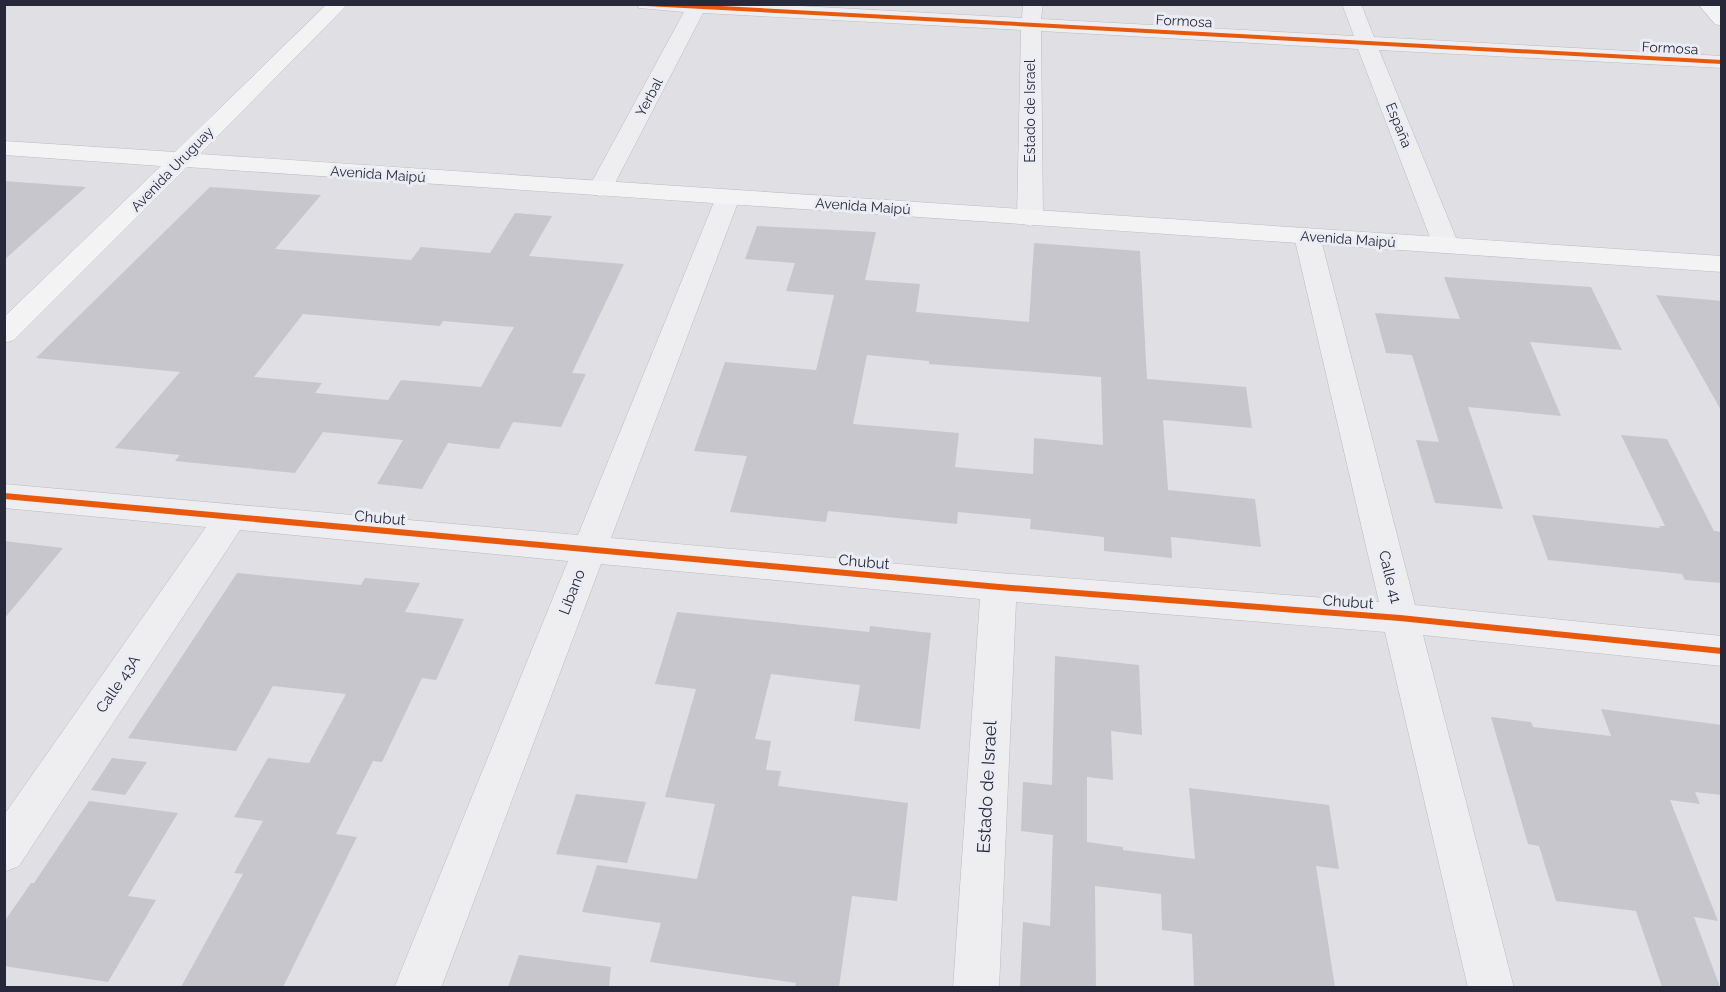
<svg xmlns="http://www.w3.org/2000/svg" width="1726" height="992" font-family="Raleway,sans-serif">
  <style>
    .building { fill: #c6c6cc; fill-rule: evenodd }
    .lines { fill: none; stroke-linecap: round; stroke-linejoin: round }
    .minor-casing { stroke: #bcbcc1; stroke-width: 1 }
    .primary-casing { stroke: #bcbcc1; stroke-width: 1 }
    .minor { fill: #eeeef0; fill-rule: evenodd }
    .primary { fill: #f3f3f4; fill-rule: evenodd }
    .cycleway-far1-casing { stroke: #ecedf4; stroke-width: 6 }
    .cycleway-casing { stroke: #ecedf4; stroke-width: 10 }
    .cycleway-far1 { stroke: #e8590c; stroke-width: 4 }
    .cycleway { stroke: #e8590c; stroke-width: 6 }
    .labels { text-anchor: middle; stroke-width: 6; stroke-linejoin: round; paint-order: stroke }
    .far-street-label { font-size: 14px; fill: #27293b; stroke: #ecedf4 }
    .street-label { font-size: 15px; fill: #27293b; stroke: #ecedf4 }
    .near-street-label { font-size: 18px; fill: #27293b; stroke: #ecedf4 }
  </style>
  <rect width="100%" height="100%" fill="#dfdfe4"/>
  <path class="building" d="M4,181L86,187L4,260Z
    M210,187L321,195L275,249L411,260L421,247L490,253L515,213L552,216L529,256L624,264L572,373L586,374L561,427L513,422L499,449L448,443L422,489L377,484L403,440L323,432L295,473L175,461L180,455L115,448L180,372L36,358ZM303,314L440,326L443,321L514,327L481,387L401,380L388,400L315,393L322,383L254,377Z
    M757,226L876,232L865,280L920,284L916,312L1029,322L1034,243L1140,251L1147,379L1246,387L1252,428L1163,420L1168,490L1255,499L1261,547L1171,537L1172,558L1104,551V537L1030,529L1031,519L958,512L957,524L828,511L826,522L730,512L747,456L694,451L725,362L816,370L834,295L786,291L795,263L745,259ZM867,355L929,361V364L1101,377L1103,445L1034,438L1033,474L955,467L959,433L853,424Z
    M1444,277L1591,287L1622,350L1530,342L1561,416L1468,407L1503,509L1435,503L1416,440L1439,442L1412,355L1386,353L1375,313L1460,319Z
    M1656,295L1722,301V412Z
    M1621,435L1667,439L1714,531L1722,532V583L1685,580L1682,574L1548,560L1532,515L1660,528L1659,526H1665Z
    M4,541L63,548L4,619Z
    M237,573L361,585L365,578L420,583L405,612L464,619L436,680L422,678L382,762L373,761L336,834L357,837L283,987H181L243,874L234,873L263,821L234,817L268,758L309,763L346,694L273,686L236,751L128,738Z
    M677,612L869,632L870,626L931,633L920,729L854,721L860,685L771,674L755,739L771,741L766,770L781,771L778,786L908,803L897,901L852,896L839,987H795L796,983L650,962L661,923L582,912L597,865L697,879L715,804L665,797L696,689L655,684Z
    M1055,656L1139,665L1142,735L1111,731L1113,780L1087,777V842L1123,847V850L1195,859L1189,788L1329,805L1339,869L1316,866L1335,987H1194L1192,934L1162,930L1161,894L1095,886L1096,987H1020L1023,922L1050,926L1053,835L1021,831L1023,782L1052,785Z
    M1601,709L1722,725V795L1695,792L1700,804L1670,800L1718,921L1694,917L1720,987H1662L1636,911L1556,901L1539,846L1528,844L1491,717L1531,722L1533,727L1611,736Z
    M112,758L147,762L125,795L91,790Z
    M576,794L646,802L627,863L556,854Z
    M89,801L178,813L128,896L156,900L108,982L4,966V922L31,883H34Z
    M519,955L611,967L609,987H508Z"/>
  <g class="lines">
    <defs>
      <path id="minor" d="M637,4H764L1022,18L1023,4H1043L1041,19L1354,36L1342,4H1361L1374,37L1722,56V68L1379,50L1459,245L1455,251L1446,253L1437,251L1433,245L1358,49L1041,31L1043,218L1039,223L1030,226L1021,223L1017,218L1021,30L703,13L612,189L609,194L600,196L591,194L588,189L684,12L639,8Z
        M728,190L737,192L740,197L611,538L999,573L1379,602L1294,236L1298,231L1307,228L1316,231L1320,236L1415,605L1722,636V666L1423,635L1514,988H1468L1385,632L1016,602L999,988H953L980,599L601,564L441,988H394L568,561L240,530L19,866L4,872V815L206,527L4,508V484L578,535L716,197L719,192Z"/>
      <path id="primary" d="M327,4H348L200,154L1722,256V272L187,167L14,340L4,343V317L161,166L4,155V141L175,152Z
        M1698,4H1718L1722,8V26L1715,24Z"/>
    </defs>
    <use href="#minor" class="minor-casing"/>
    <use href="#primary" class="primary-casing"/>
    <use href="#minor" class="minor"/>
    <use href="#primary" class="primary"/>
    <defs>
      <path id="cycleway-far1" d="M646,4L1722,62"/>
      <path id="cycleway" d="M4,496L999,587L1400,618L1722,651"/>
    </defs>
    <use href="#cycleway-far1" class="cycleway-far1-casing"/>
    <use href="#cycleway" class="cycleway-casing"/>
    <use href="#cycleway-far1" class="cycleway-far1"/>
    <use href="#cycleway" class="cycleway"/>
  </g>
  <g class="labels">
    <g class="far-street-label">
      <text transform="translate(1184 21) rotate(3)" y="5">Formosa</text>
      <text transform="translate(1670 48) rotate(3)" y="5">Formosa</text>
      <text transform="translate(649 97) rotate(-62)" y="5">Yerbal</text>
      <text transform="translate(1030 111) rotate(-90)" y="5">Estado de Israel</text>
      <text transform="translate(1399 125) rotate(68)" y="5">España</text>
      <text transform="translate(172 169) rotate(-46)" y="5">Avenida Uruguay</text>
      <text transform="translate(378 174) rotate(4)" y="5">Avenida Maipú</text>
      <text transform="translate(863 206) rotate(4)" y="5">Avenida Maipú</text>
      <text transform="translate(1348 239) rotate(4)" y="5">Avenida Maipú</text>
    </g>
    <g class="street-label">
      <text transform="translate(380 518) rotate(5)" y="5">Chubut</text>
      <text transform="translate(864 562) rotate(5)" y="5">Chubut</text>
      <text transform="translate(1390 577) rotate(76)" y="5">Calle 41</text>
      <text transform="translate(572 592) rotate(-69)" y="5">Líbano</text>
      <text transform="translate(1348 602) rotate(4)" y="5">Chubut</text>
      <text transform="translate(118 684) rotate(-56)" y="5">Calle 43A</text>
    </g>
    <g class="near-street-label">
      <text transform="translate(987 787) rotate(-87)" y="6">Estado de Israel</text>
    </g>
  </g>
  <rect width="1726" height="992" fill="none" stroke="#27293b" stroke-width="12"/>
</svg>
